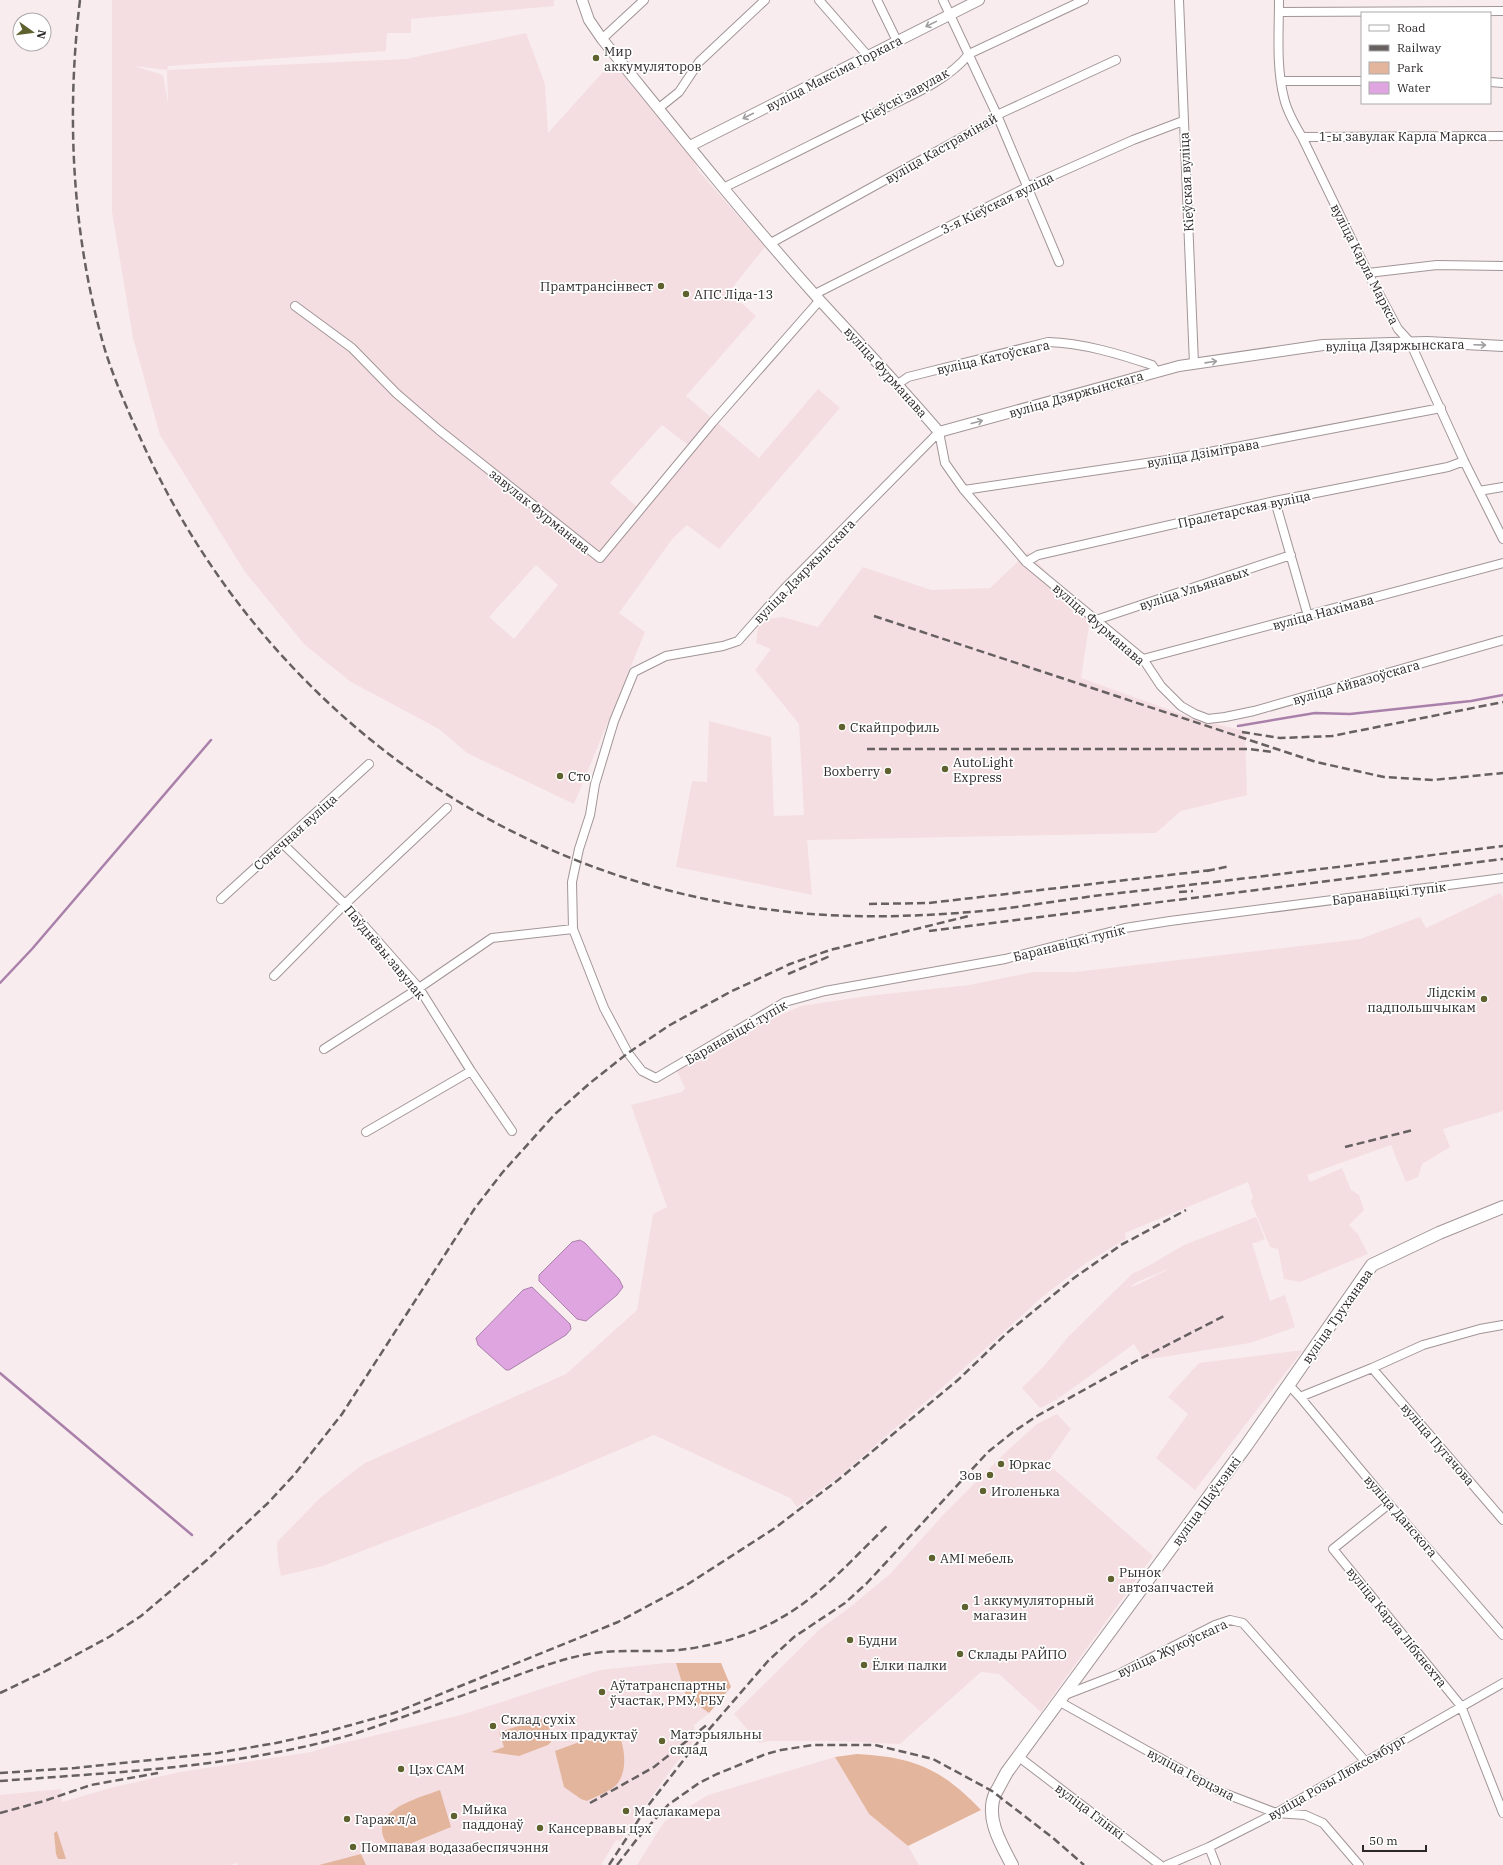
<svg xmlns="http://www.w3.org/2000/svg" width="1503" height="1865" font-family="'IBM Plex Serif',serif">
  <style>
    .built { fill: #f4dee2; fill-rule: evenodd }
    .green { fill: #e4b59d }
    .water { fill: #dea5e1; stroke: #a980aa }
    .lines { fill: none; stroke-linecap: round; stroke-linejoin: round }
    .stream { stroke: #a980aa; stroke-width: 2.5 }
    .minor-casing { stroke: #a19597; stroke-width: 10 }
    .tertiary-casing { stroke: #a19597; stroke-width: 12 }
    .secondary-casing { stroke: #a19597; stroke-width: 14 }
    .minor { stroke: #fff; stroke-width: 8 }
    .tertiary { stroke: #fff; stroke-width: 10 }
    .secondary { stroke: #fff; stroke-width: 12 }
    .rail { stroke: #666060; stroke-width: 2.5; stroke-dasharray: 8 4; stroke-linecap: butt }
    .oneway { stroke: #a09e9e }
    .poi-dot { fill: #5f612e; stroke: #fff; stroke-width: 1.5 }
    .labels { text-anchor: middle; stroke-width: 3.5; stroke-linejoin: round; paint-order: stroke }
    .poi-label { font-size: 13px; fill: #2c2828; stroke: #fff; text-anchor: start }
    .street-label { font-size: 13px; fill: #2c2828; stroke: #fff }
  </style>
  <rect width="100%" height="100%" fill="#f9ecee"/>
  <path class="built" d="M112,0H554V6L411,19V33H387L386,51L168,66L167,70L406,59L526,33L545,84L548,133L612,62L691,153L698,170L765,247L729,292L756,316L686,396L759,458L818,389L840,408L719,549L687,525L673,538L619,613L645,632L574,804L467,753L439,729L351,682L305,645L245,572L160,435L133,338L112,212ZM134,66L167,70L168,103L163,75ZM662,425L688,445L636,506L610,483ZM536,565L558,585L514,639L489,617Z
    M1028,552L1090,619L1081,678L1192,718L1245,731L1247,795L1181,811L1156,833L807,840L812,895L676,867L692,781L707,782L709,721L771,737L774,816L804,815L799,724L755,670L771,649L756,643L758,627L767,619L783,617L818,627L863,567L931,590L990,588Z
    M1500,893L1503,898V1111L1443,1129L1450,1147L1422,1164L1418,1177L1406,1182L1391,1145L1307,1175L1310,1182L1342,1168L1351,1190L1359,1195L1364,1210L1349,1225L1358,1234L1368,1254L1300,1282L1284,1279L1278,1249L1270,1247L1251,1202L1253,1197L1248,1182L1125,1233L1126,1239L1086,1263L1041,1298L952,1379L841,1475L797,1507L790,1498L654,1435L553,1478L393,1539L323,1566L281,1576L278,1562L277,1542L319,1499L345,1478L365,1463L566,1374L637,1310L653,1214L667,1207L631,1105L682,1092L685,1088L677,1071L735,1039L753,1027L801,1006L867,996L969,985L1033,972H1075L1360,939L1420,917L1426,928Z
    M1256,1217L1265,1239L1255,1243H1252L1270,1301L1285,1295L1295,1327L1250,1343L1144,1360L1134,1344L1059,1398L1056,1395L1058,1399L1040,1408L1022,1388L1045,1365L1069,1336L1132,1274L1150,1265L1184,1245ZM1173,1267L1137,1285L1130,1287L1137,1282Z
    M1303,1350L1195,1490L1156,1458L1188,1414L1168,1397L1199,1363Z
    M1057,1414L1071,1429L1047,1463L1153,1556L1041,1712L999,1674L981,1672L900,1744L835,1741H769L759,1743L734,1714L820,1629L849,1608L890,1574L943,1515L1010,1448L1037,1424Z
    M666,1663H721L731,1687L709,1713L694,1725L695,1735L697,1737L673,1767L620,1841L616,1840L601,1865H238L237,1863L230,1865H0V1795L61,1789L62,1802L114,1787L180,1772L311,1752L330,1746L461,1715L600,1670Z
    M835,1757L869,1814L908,1846L919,1865H637L664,1822L708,1795Z"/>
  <path class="green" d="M676,1663H721L731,1687L709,1713L686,1696Z
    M548,1717L551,1742L548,1745L519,1756L491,1752L504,1747L499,1732Z
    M609,1731L618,1733C625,1747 628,1771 617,1784C613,1790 595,1797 587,1801L581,1799L564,1787L555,1751Z
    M857,1754C913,1757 941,1768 981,1810L908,1846L869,1814L835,1757Z
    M440,1790L451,1827L397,1849C388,1845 383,1841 382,1831C380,1807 422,1797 440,1790Z
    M57,1831L66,1859H58L56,1854L54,1833Z
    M361,1854L366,1865H319Z"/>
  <path class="water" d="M580,1240L585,1243L619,1279L623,1287L617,1295L586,1321L577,1319L539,1281V1275L572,1242Z
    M532,1287L570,1324L571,1329L566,1335L509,1370H506L478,1345L476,1338L523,1290Z"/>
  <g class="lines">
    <path class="stream" d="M1238,726L1315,713L1350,714L1471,701L1503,695
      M0,983L32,949L211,740
      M0,1373L192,1535"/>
    <defs>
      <path id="minor" d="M819,0L867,55
        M877,0L897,41
        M943,0L997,115L1059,262
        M1179,0L1194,364
        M1279,0C1279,32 1276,67 1284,98C1287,112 1295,125 1302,137L1368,273L1398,329L1410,342L1464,461L1503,539
        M1279,12L1503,11
        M602,39L644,0
        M1281,81H1362
        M1490,82L1503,83
        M659,108L679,92L699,62L765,0
        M1302,137L1503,136
        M723,188C773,164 822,139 871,115C904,98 946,83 969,54L1084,0
        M771,243L990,122L997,115L1116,60
        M1368,273L1437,265L1503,266
        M815,294L1027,187L1133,140L1183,121
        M295,306L352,348L396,393L439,430L600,558L712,423L820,300
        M898,384L908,377L1048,342C1083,343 1119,354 1152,365L1156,371
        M939,432L784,589L738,641L723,646L666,656L634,672L614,721L595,784L590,815L579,849L572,882L573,929L604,1008L628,1053L642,1071L656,1078L785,1002L825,991L1005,959L1125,928L1170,921L1503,878
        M939,432L945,463L964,490L1026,562L1143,659L1161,686L1181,706L1195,714L1208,719L1225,717L1254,711L1503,640
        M964,490L1167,460L1441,408
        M1479,491L1503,487
        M1275,501L1308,616
        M1026,562L1038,555L1275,501L1448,467L1464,461
        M1096,620L1291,555
        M1143,659L1503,563
        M283,844L345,904L419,988L471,1071L512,1131
        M221,899L369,764
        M274,976L345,904L447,808
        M324,1049L419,988L492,938L573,929
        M366,1132L471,1071
        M1372,1368L1503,1520
        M1289,1385L1300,1397L1372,1368L1423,1345L1480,1329L1503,1325
        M1300,1397L1389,1504L1503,1635
        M1389,1504L1333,1549L1461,1706L1503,1813
        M1065,1695L1119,1674L1215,1625L1230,1620L1243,1623L1365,1761
        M1060,1702L1221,1792L1276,1813L1305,1815L1323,1823L1359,1865
        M1019,1757L1160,1865
        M1209,1847L1216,1865
        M1167,1865L1209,1847L1276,1813L1503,1683"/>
      <path id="tertiary" d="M582,0L589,20L602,39C672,125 741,212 815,295C857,341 899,385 939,432L1179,366L1323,345L1427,342L1503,346
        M690,146L979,0"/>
      <path id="secondary" d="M1012,1865C1001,1844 985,1818 995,1794C999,1787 1003,1779 1007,1772L1246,1446L1372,1265L1439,1233L1503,1207"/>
    </defs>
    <use href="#minor" class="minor-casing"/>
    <use href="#tertiary" class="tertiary-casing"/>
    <use href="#secondary" class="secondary-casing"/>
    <use href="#minor" class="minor"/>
    <use href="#tertiary" class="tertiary"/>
    <use href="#secondary" class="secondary"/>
    <path class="rail" d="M80,0C66,116 72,237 105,350C115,382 129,413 143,444C260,701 498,880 781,911C847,919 915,917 982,911C1022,907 1062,900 1102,895C1236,880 1370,863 1503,846
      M874,616L1316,762L1384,777L1433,780L1503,773
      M1242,732L1280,738L1332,736L1503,702
      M867,749H1249L1273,752
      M1207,871L1230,866
      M1179,892L1193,891
      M869,904L929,903L1212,870
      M929,931L1503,859
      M788,974L830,956
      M1345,1147L1413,1130
      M0,1693L44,1672L109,1637L141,1616L207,1560L268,1503L294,1475L342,1414L475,1208L502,1173L555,1114L590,1083L628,1053L670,1025L730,992L790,964L830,950L969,916
      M0,1773L75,1768L218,1753L276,1743L322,1733L394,1713L618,1622L685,1586L775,1528L838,1480L959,1379L1007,1333L1074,1278L1121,1245L1186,1210
      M0,1781C118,1772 244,1767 357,1733C401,1718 444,1702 488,1686C519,1675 550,1662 583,1655C614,1648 647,1653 679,1650C713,1646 750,1636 779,1619C821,1596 854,1557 889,1524
      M590,1803L654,1767L709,1723
      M0,1813L44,1801L91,1785L158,1773
      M609,1865L647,1807L693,1748L768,1661L794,1637L845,1603L867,1583L988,1452L1013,1432L1037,1416L1136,1361L1224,1316
      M617,1865L637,1839L668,1805L699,1783L717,1774L766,1754L781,1750L813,1745H875L933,1759L992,1791L1053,1838L1084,1865"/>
  </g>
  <defs><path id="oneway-shaft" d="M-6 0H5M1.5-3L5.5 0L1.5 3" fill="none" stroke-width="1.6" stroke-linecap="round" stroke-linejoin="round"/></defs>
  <g class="oneway">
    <use href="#oneway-shaft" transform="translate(931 24) rotate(154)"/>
    <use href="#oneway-shaft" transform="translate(748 116) rotate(153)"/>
    <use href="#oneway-shaft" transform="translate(1480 345) rotate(2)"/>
    <use href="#oneway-shaft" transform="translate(1211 362) rotate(-8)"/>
    <use href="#oneway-shaft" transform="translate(977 422) rotate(-15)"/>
  </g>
  <g class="poi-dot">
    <circle cx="596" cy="58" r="4"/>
    <circle cx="661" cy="286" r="4"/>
    <circle cx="686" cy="294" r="4"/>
    <circle cx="842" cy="727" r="4"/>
    <circle cx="945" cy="769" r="4"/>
    <circle cx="888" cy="771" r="4"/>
    <circle cx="560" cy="776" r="4"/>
    <circle cx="1484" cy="999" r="4"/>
    <circle cx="1001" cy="1464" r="4"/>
    <circle cx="990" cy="1475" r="4"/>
    <circle cx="983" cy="1491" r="4"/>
    <circle cx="932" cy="1558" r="4"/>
    <circle cx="1111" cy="1579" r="4"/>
    <circle cx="965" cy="1607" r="4"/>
    <circle cx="850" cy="1640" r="4"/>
    <circle cx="960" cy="1654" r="4"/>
    <circle cx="864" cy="1665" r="4"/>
    <circle cx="602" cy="1692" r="4"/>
    <circle cx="493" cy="1726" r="4"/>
    <circle cx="662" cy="1741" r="4"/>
    <circle cx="401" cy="1769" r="4"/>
    <circle cx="626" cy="1811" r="4"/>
    <circle cx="454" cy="1816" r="4"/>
    <circle cx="347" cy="1819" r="4"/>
    <circle cx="540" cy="1828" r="4"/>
    <circle cx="353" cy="1847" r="4"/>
  </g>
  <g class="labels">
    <g class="poi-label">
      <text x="604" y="56">Мир<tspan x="604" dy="15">аккумуляторов</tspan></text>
      <text x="653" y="291" text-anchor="end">Прамтрансінвест</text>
      <text x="694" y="299">АПС Ліда-13</text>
      <text x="850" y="732">Скайпрофиль</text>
      <text x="953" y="767">AutoLight<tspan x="953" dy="15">Express</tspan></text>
      <text x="880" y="776" text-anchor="end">Boxberry</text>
      <text x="568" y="781">Сто</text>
      <text x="1476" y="997" text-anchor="end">Лідскім<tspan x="1476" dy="15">падпольшчыкам</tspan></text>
      <text x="1009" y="1469">Юркас</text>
      <text x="982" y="1480" text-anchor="end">Зов</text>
      <text x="991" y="1496">Иголенька</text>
      <text x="940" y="1563">AMI мебель</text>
      <text x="1119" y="1577">Рынок<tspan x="1119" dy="15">автозапчастей</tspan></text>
      <text x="973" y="1605">1 аккумуляторный<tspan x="973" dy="15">магазин</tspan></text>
      <text x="858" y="1645">Будни</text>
      <text x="968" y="1659">Склады РАЙПО</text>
      <text x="872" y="1670">Ёлки палки</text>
      <text x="610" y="1690">Аўтатранспартны<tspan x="610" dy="15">ўчастак, РМУ, РБУ</tspan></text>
      <text x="501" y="1724">Склад сухіх<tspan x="501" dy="15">малочных прадуктаў</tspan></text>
      <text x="670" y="1739">Матэрыяльны<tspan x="670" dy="15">склад</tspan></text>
      <text x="409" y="1774">Цэх САМ</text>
      <text x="462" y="1814">Мыйка<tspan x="462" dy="15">паддонаў</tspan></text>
      <text x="634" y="1816">Маслакамера</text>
      <text x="355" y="1824">Гараж л/а</text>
      <text x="548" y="1833">Кансервавы цэх</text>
      <text x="361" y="1852">Помпавая водазабеспячэння</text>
    </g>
    <g class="street-label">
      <text transform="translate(834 73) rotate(-27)" y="5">вуліца Максіма Горкага</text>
      <text transform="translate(905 95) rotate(-29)" y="5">Кіеўскі завулак</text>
      <text x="1403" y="141">1-ы завулак Карла Маркса</text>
      <text transform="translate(941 148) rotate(-30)" y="5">вуліца Кастрамінай</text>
      <text transform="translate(1186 182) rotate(-93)" y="5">Кіеўская вуліца</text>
      <text transform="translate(997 203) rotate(-26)" y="5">3-я Кіеўская вуліца</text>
      <text transform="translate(1365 264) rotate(63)" y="5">вуліца Карла Маркса</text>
      <text transform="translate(1395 345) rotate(-1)" y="5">вуліца Дзяржынскага</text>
      <text transform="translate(993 357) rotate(-13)" y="5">вуліца Катоўскага</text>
      <text transform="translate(886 372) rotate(48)" y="5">вуліца Фурманава</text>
      <text transform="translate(1076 394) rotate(-16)" y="5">вуліца Дзяржынскага</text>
      <text transform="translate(1203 453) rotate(-10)" y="5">вуліца Дзімітрава</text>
      <text transform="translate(1244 509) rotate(-12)" y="5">Пралетарская вуліца</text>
      <text transform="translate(540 511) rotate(39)" y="5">завулак Фурманава</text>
      <text transform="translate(804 571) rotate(-46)" y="5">вуліца Дзяржынскага</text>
      <text transform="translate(1194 588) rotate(-18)" y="5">вуліца Ульянавых</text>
      <text transform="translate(1323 612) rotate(-15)" y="5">вуліца Нахімава</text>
      <text transform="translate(1099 624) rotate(41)" y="5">вуліца Фурманава</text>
      <text transform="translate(1356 682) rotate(-16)" y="5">вуліца Айвазоўскага</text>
      <text transform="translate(295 832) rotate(-42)" y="5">Сонечная вуліца</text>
      <text transform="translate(1389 893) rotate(-7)" y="5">Баранавіцкі тупік</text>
      <text transform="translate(1069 943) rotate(-14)" y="5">Баранавіцкі тупік</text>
      <text transform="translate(385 952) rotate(50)" y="5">Паўднёвы завулак</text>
      <text transform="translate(736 1032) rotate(-30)" y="5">Баранавіцкі тупік</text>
      <text transform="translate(1337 1316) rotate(-55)" y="5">вуліца Труханава</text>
      <text transform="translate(1438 1444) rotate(49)" y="5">вуліца Пугачова</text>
      <text transform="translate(1206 1501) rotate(-54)" y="5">вуліца Шаўчэнкі</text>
      <text transform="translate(1401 1516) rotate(49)" y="5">вуліца Данскога</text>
      <text transform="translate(1397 1627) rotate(51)" y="5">вуліца Карла Лібкнехта</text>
      <text transform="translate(1172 1648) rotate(-25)" y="5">вуліца Жукоўскага</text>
      <text transform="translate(1191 1774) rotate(28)" y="5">вуліца Герцэна</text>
      <text transform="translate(1337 1777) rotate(-30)" y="5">вуліца Розы Люксембург</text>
      <text transform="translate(1090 1811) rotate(37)" y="5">вуліца Глінкі</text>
    </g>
  </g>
  <rect x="1361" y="12" width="130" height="92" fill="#ffffff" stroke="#aba9a9"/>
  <rect x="1369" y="25" width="20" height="6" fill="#ffffff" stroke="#aba9a9"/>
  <text x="1397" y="32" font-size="12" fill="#2c2828">Road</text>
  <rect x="1369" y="45" width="20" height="6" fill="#666060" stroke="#aba9a9"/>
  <text x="1397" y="52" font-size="12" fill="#2c2828">Railway</text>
  <rect x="1369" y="62" width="20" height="12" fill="#e4b59d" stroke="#aba9a9"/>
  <text x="1397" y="72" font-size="12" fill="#2c2828">Park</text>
  <rect x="1369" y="82" width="20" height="12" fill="#dea5e1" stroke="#aba9a9"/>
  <text x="1397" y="92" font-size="12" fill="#2c2828">Water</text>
  <g transform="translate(32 32) rotate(104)"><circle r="19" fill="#ffffff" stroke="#aba9a9"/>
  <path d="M0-3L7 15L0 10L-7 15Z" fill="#5f612e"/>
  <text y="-6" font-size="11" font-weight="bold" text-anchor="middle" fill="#2c2828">N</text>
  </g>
  <path d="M1363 1845v6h63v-6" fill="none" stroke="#2c2828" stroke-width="2"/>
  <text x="1369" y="1845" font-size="12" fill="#2c2828" stroke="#ffffff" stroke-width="3" paint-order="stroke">50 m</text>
</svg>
